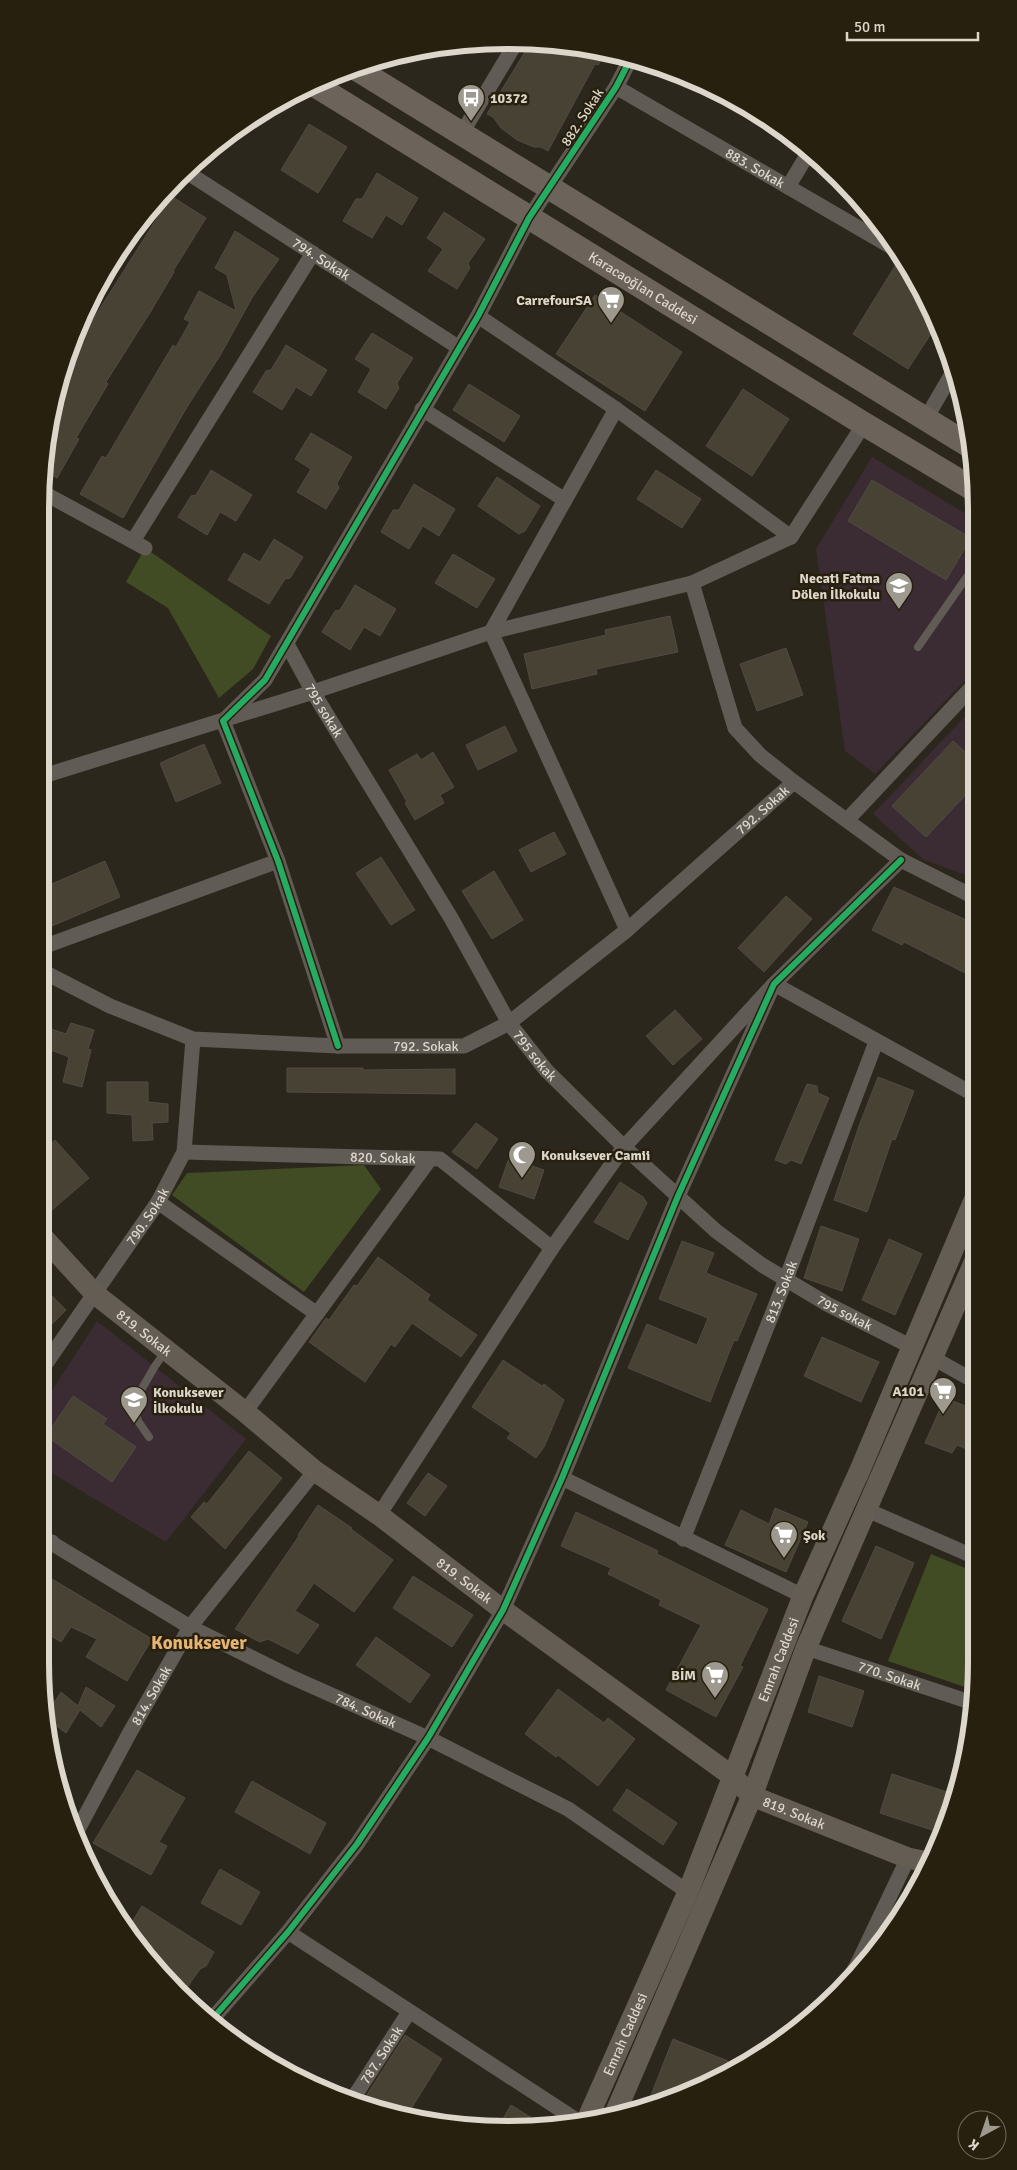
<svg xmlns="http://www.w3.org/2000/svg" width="1017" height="2170" font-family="Signika,sans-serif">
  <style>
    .education { fill: #3b2b33 }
    .green { fill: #414c25 }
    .building { fill: #484234; stroke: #504b43 }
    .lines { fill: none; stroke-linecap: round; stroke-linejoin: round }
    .lane { stroke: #615b55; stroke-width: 8 }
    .street { stroke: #615b55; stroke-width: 15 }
    .secondary { stroke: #635d54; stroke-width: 21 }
    .primary { stroke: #6c635b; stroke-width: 24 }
    .cycleway-casing { stroke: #28200e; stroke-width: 9 }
    .cycleway { stroke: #26ab63; stroke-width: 6 }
    .labels { text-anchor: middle; stroke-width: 5; stroke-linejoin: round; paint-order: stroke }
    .poi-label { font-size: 14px; font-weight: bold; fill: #dcd6cb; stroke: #28200e; text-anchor: start }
    .street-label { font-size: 14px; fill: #dcd6cb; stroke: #28200e }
    .district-label { font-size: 19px; font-weight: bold; fill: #e5b474; stroke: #28200e }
    .rim { fill: none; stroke: #dcd6cb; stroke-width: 6 }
  </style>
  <rect width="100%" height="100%" fill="#2c271d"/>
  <path class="education" d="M872,457L973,518L974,671L875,774L845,751L816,549Z
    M974,707V878L924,860L873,814Z
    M97,1321L246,1439L166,1542L40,1466V1409Z"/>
  <path class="green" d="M145,548L271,636L253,669L219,698L168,608L126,582Z
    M364,1165L381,1189L304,1292L172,1195L187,1173Z
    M931,1554L977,1573V1662L974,1690L888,1661Z"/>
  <path class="building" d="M531,42L606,51L598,65L595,64L548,151L541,147H534L517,140L501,128L493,117L487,114Z
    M309,124L347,147L318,193L281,170Z
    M377,173L418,198L402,225L386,215L372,238L343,221L356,199H362Z
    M171,196L206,218L173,271L174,272L151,311L106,382L108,384L76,438L79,439L57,478L44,471L49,417L65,364Z
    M444,212L485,239L468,263L470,268L457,289L428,271L443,249L427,238Z
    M235,231L279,259L253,296L221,354L187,407L123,518L80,494L102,456L106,458L173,345L176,347L190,322L184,319L199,291L236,311L227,275L215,268Z
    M900,258L938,323L908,369L853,334Z
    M595,295L682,352L645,411L556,354Z
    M372,333L413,358L397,383L399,388L386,409L358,392L371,369L355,359Z
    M286,345L327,370L311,396L296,387L282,410L253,392L266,371L271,370Z
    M469,384L520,416L504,442L453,410Z
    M743,389L789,419L752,476L706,446Z
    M311,433L352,457L337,483L339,488L326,509L297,492L311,469L295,459Z
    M211,470L252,495L236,521L220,512L207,535L178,517L191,496L196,495Z
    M656,470L701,499L682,528L637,499Z
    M497,477L540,506L525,531L519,534L478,506Z
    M872,480L971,538L946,580L848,521Z
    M414,484L455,509L439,536L423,526L409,549L381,532L393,510H399Z
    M274,539L303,557L290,578L285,579L269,604L228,580L244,553L260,562Z
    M453,554L495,579L477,608L435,583Z
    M355,585L396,609L380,636L364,627L350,650L322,632L335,611L340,610Z
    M670,616L678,652L596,669L597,674L532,689L524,654L606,635L605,630Z
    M786,648L803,695L757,711L740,664Z
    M505,726L517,751L478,770L466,745Z
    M953,741L974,760V786L926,837L892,806Z
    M204,744L221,783L176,802L160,763Z
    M433,752L454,787L440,795L444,803L415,820L405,803L407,802L389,770L417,754L421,760Z
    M554,832L566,854L531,872L519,850Z
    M381,857L415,910L391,925L356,873Z
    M105,861L120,897L40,931V889Z
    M494,871L523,920L492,939L462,891Z
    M894,887L975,924V978L904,942L902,945L872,930Z
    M786,896L812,919L764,972L738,948Z
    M675,1010L702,1039L673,1065L646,1036Z
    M71,1023L94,1030L88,1049L91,1050L82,1087L63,1082L69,1057L46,1048L51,1029L66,1034Z
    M287,1068H363V1070L455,1069V1094L287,1092Z
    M878,1077L914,1091L895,1140L892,1139L867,1212L834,1200L859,1126Z
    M107,1082H148V1102L168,1104V1122L152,1123L153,1140L133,1141L132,1115L107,1113Z
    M807,1084L817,1086L818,1093L829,1098L801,1164L791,1160L786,1164L775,1160Z
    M476,1123L498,1139L477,1169L452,1152Z
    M55,1140L89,1178L52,1210L40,1197V1153Z
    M509,1158L544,1170L534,1199L499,1187Z
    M620,1182L643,1197L647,1203L628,1240L594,1222Z
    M821,1226L859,1239L842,1291L804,1278Z
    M889,1239L922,1254L895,1315L862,1300Z
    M682,1241L714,1253L706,1273L757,1294L737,1341L734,1340L710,1402L628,1368L647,1324L697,1345L708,1318L659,1299Z
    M378,1257L430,1295L427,1300L477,1335L461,1357L412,1323L395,1347L391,1344L365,1382L309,1342L326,1318L329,1320L354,1285L357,1286Z
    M40,1284L66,1310L40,1336Z
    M822,1337L879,1362L861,1402L804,1376Z
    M503,1360L542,1386L544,1384L564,1400L544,1447L536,1458L507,1438L511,1433L472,1407Z
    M73,1396L107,1419L103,1424L136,1447L112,1482L46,1436Z
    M945,1398L976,1410V1453L957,1445L952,1453L925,1443Z
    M249,1451L282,1478L225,1549L191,1517L204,1502L207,1504Z
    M428,1473L447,1486L425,1516L407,1503Z
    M318,1505L352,1528L351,1529L393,1560L354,1612L314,1583L295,1611L319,1625L298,1654L268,1639L260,1642L235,1629L299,1536L298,1535Z
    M775,1508L808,1522L786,1572L725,1545L741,1510L769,1524Z
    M576,1512L658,1551L657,1554L768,1609L740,1666L743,1667L716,1717L666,1690L701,1625L659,1605L661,1600L608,1574L611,1568L561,1546Z
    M876,1546L914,1563L881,1639L842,1621Z
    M413,1576L473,1615L452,1647L393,1608Z
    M52,1579L152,1639L127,1681L86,1657L97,1639L71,1627L61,1642L40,1629V1599Z
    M376,1637L430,1675L410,1703L356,1665Z
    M819,1676L864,1691L852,1727L808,1712Z
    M86,1687L115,1706L101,1727L80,1710L66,1733L50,1721L48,1712L61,1692L78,1706Z
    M558,1689L604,1723L608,1718L635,1739L598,1786L558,1755L556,1757L525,1734Z
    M137,1770L185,1798L159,1842L167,1846L151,1875L93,1843Z
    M892,1774L947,1792L935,1831L880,1813Z
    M252,1781L326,1823L310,1854L235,1812Z
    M627,1789L677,1823L663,1845L613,1810Z
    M220,1869L260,1892L241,1925L201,1903Z
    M142,1906L214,1952L206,1966L200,1969L186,1989L156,1970L127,1930Z
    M405,2035L442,2059L406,2117L363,2101Z
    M673,2039L728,2061L722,2077L659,2105L646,2108Z
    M511,2105L543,2125L500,2124Z"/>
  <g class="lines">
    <path class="lane" d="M918,647L973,568
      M149,1437L138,1421L133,1404L155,1366L165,1352"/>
    <g class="street">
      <path id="s1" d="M616,87L895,249"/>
      <path d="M462,133L517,41"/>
      <path id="s2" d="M185,171L458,347"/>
      <path d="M788,187L809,152"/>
      <path d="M478,316L616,409L791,537"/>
      <path d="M422,409L565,500"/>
      <path d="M616,409L491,632L627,930"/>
      <path d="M925,420L953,372"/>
      <path d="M42,492L145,548"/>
      <path d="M133,541L313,253"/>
      <path d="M692,583L735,728L760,755L794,782L901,860L974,897"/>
      <path id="s3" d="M287,644L313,692L451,918L509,1023L546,1070L624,1147L716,1231L762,1265L827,1304L912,1347"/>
      <path d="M40,777L313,692L491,632L692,583L791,537L864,424"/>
      <path d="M848,819L974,685"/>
      <path d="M40,948L278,861"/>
      <path id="s4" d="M40,970L110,1006L193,1039L338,1046H464L509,1023L627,930L794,782"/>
      <path d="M338,1046L278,861L223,721L265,680L478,316L529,218L616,87L631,58"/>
      <path id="s5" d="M184,1152L440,1159L552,1248"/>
      <path d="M158,1202L317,1314"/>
      <path d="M933,1358L976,1382"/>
      <path id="s6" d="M40,1372L158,1202L184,1152L193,1039"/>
      <path d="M245,1412L430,1159"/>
      <path d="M562,1478L803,1596"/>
      <path d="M867,1510L977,1558"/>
      <path d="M379,1515L552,1248L624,1147L774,984L975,1095"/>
      <path id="s7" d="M40,1536L190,1627L289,1676L428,1738L568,1809L688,1892"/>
      <path id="s8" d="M683,1539L786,1279L876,1042"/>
      <path d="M40,1554L52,1542"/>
      <path id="s9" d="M806,1648L973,1703"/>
      <path id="s10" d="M75,1835L129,1734L190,1627L315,1471"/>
      <path d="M288,1932L581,2123"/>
      <path d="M847,1981L857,1965L908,1858"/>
      <path d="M214,2017L288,1932L357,1844L428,1738L503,1610L562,1478L678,1196L774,984L901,860"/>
      <path id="s11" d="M354,2097L409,2012"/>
    </g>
    <g class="secondary">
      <path id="s12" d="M40,1234L95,1294L245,1412L315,1471L379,1515L503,1610L732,1776L752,1796L908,1858L928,1862"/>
      <path d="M614,2116L752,1796L806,1648L976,1258"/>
      <path id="s13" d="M586,2122L688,1892L803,1596L860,1470L975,1198"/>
    </g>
    <g class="primary">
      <path d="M355,68L973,448"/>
      <path id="s14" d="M313,84L864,424L973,489"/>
    </g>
    <defs>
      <path id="cycleway" d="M338,1046L278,861L223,721L265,680L478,316L529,218L616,87L631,58
        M214,2017L288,1932L357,1844L428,1738L503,1610L562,1478L678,1196L774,984L901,860"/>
    </defs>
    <use href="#cycleway" class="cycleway-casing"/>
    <use href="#cycleway" class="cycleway"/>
  </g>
  <defs>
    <symbol id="bus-pin" viewBox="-11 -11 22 30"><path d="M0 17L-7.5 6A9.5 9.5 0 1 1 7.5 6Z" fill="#9e998e" stroke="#28200e"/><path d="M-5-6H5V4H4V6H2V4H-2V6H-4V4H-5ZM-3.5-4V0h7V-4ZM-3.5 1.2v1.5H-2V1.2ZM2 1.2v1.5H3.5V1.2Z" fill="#fff"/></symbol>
    <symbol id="supermarket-pin" viewBox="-11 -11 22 30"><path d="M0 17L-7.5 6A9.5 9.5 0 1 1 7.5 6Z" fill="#9e998e" stroke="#28200e"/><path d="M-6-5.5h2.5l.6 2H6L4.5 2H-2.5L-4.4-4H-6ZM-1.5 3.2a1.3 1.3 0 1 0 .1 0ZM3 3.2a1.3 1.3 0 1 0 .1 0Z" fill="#fff"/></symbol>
    <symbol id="school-pin" viewBox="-11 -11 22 30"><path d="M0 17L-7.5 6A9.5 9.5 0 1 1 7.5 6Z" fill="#9e998e" stroke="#28200e"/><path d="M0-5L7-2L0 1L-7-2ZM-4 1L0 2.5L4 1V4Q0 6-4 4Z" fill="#fff"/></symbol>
    <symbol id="mosque-pin" viewBox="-11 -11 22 30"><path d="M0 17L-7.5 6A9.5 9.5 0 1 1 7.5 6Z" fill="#9e998e" stroke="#28200e"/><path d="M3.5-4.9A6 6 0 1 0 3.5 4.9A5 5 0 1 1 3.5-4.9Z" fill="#fff"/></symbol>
  </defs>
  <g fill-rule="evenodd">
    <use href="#bus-pin" x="455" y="82" width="32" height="43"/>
    <use href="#supermarket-pin" x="595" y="284" width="32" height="43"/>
    <use href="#school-pin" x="883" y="570" width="32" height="43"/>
    <use href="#mosque-pin" x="506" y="1139" width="32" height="43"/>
    <use href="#supermarket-pin" x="927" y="1375" width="32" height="43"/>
    <use href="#school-pin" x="118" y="1384" width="32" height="43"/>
    <use href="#supermarket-pin" x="768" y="1519" width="32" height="43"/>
    <use href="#supermarket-pin" x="699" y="1659" width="32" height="43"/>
  </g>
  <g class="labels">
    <g class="poi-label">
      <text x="490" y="103">10372</text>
      <text x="592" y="305" text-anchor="end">CarrefourSA</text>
      <text x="880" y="583" text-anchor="end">Necati Fatma<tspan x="880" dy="16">Dölen İlkokulu</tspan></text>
      <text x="541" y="1160">Konuksever Camii</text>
      <text x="924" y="1396" text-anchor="end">A101</text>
      <text x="153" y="1397">Konuksever<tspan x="153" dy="16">İlkokulu</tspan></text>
      <text x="803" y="1540">Şok</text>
      <text x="696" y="1680" text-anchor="end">BİM</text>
    </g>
    <g class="street-label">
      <text transform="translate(582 117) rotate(-57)" y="5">882. Sokak</text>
      <text dy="5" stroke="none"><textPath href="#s1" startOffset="161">883. Sokak</textPath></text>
      <text dy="5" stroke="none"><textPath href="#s2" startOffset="162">794. Sokak</textPath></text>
      <text dy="5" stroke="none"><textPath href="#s14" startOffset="388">Karacaoğlan Caddesi</textPath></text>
      <text dy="5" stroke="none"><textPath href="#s3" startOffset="76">795 sokak</textPath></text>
      <text dy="5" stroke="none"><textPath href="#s4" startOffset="821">792. Sokak</textPath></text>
      <text dy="5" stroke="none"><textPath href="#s4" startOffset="401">792. Sokak</textPath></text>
      <text dy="5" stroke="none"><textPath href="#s3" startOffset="481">795 sokak</textPath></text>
      <text dy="5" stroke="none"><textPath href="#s5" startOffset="199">820. Sokak</textPath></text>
      <text dy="5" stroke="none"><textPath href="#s6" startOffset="189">790. Sokak</textPath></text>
      <text dy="5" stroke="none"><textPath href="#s8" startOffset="266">813. Sokak</textPath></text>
      <text dy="5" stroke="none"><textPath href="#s3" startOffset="886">795 sokak</textPath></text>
      <text dy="5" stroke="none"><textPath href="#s12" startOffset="144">819. Sokak</textPath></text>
      <text dy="5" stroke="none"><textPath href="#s12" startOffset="549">819. Sokak</textPath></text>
      <text dy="5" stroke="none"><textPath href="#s13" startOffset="501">Emrah Caddesi</textPath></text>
      <text dy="5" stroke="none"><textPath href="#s9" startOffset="88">770. Sokak</textPath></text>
      <text dy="5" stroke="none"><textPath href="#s10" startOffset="159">814. Sokak</textPath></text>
      <text dy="5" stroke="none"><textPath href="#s7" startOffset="370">784. Sokak</textPath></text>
      <text dy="5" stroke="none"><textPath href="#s12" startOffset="954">819. Sokak</textPath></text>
      <text dy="5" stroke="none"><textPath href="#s13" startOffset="96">Emrah Caddesi</textPath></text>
      <text dy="5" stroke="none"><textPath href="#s11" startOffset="50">787. Sokak</textPath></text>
    </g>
    <g class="district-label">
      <text x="199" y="1649">Konuksever</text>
    </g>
  </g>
  <path d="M0 0H1017V2170H0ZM508 49H509A459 459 0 0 1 968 508V1662A459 459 0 0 1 509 2121H508A459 459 0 0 1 49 1662V508A459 459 0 0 1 508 49Z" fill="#28200e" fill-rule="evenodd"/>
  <path class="rim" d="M508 49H509A459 459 0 0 1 968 508V1662A459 459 0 0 1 509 2121H508A459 459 0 0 1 49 1662V508A459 459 0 0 1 508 49Z"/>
  <g transform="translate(982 2135) rotate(220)"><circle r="24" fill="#28200e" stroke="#70695a"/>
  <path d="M0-4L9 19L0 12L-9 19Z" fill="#9e998e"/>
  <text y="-8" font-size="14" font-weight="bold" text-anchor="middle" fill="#dcd6cb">K</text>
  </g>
  <path d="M847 32v8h131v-8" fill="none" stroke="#dcd6cb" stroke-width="2.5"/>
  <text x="854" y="32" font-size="15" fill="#dcd6cb" stroke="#28200e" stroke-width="4" paint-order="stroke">50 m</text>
</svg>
